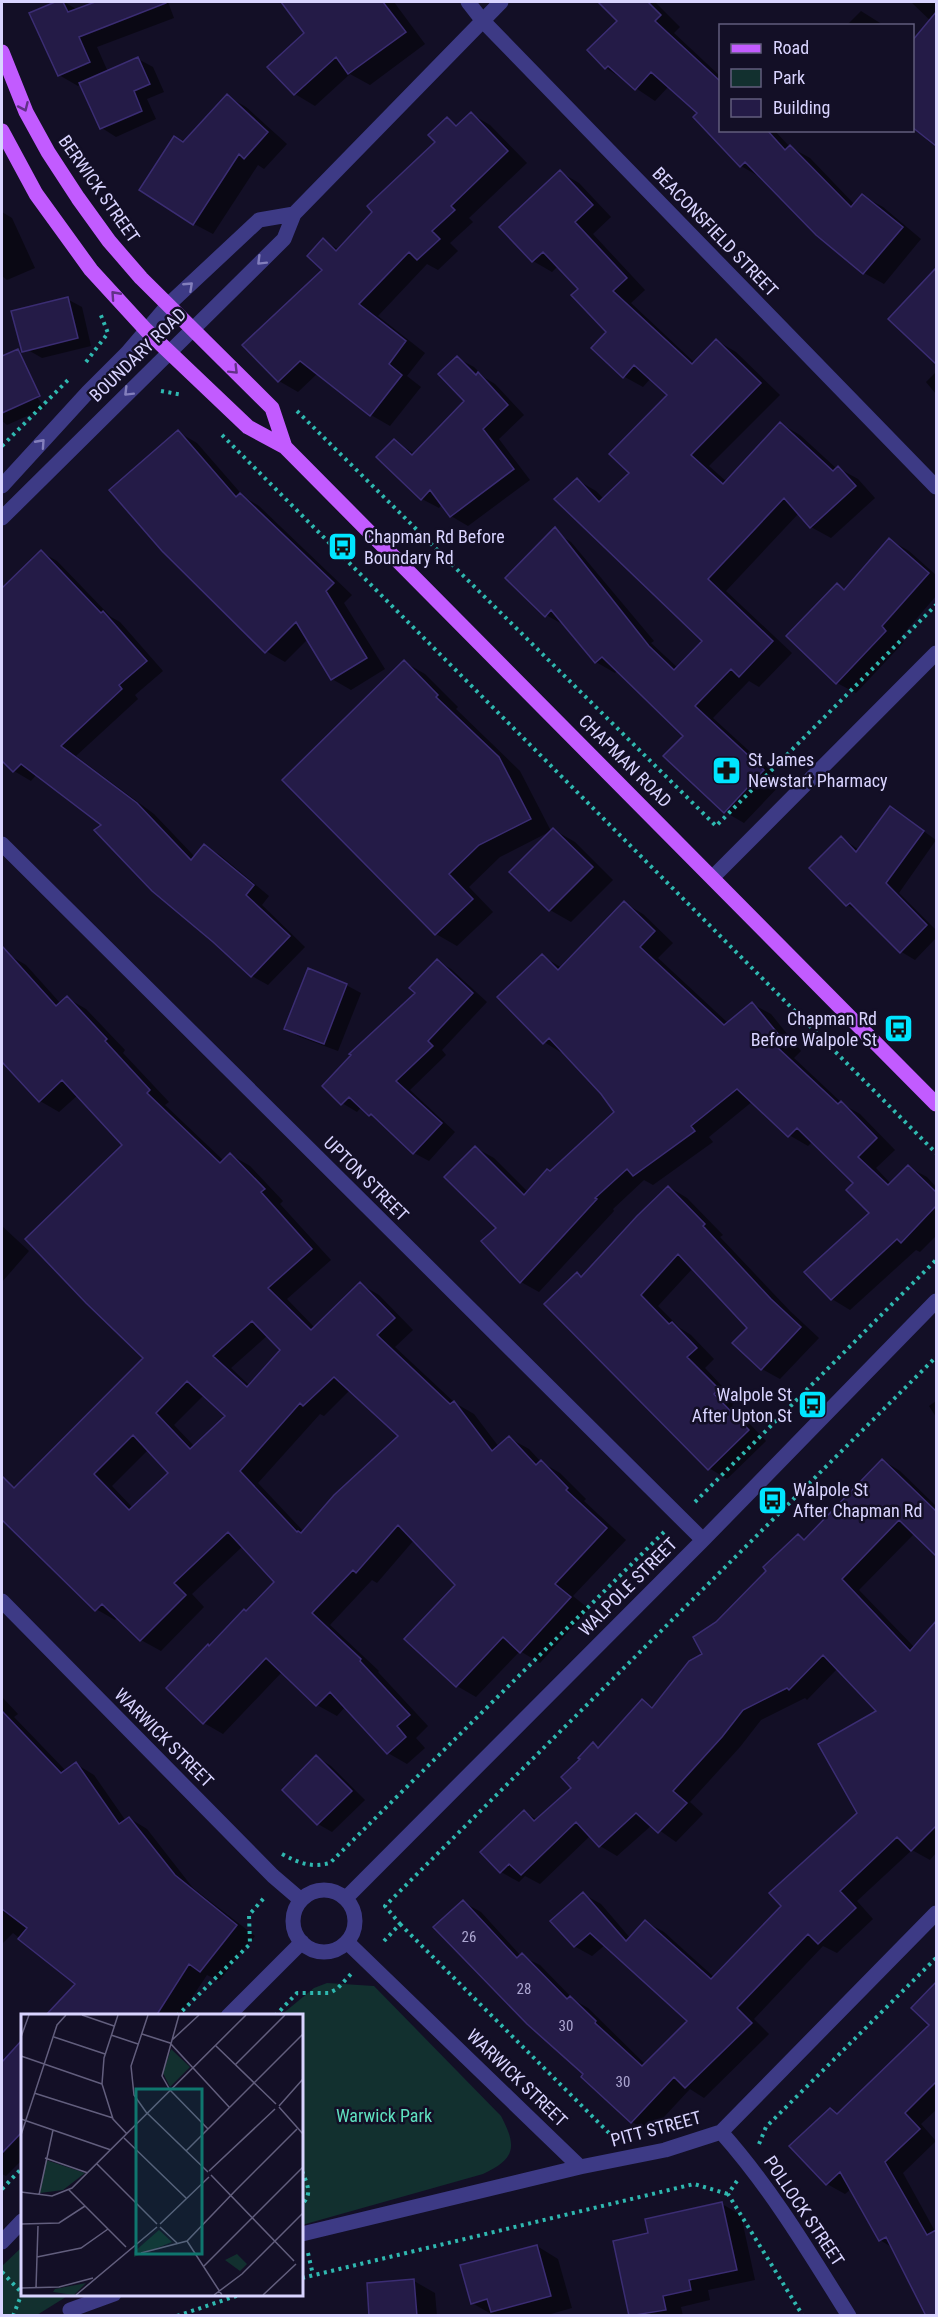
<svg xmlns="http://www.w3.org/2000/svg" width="938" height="2317" font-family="'Roboto Condensed',sans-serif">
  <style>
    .green { fill: #12302f }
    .shadow { fill: #0007; fill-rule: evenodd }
    .building { fill: #241b47; stroke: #3b2d73; stroke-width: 1.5; fill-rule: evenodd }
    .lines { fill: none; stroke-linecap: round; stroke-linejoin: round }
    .path { stroke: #2fb8b0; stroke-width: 4; stroke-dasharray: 3 4.5; stroke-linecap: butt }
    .minor { stroke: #3d3a85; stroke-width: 15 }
    .major { stroke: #c25bff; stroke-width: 15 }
    .oneway { stroke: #623188 }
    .oneway2 { stroke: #837fbc }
    .labels { text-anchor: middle; stroke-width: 5; stroke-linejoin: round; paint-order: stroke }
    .number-label { font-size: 15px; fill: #aca6d1 }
    .street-label { font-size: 18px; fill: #d9d4ff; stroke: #130f26 }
    .poi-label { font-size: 18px; fill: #d9d4ff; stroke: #130f26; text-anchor: start }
    .park-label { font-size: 18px; fill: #5fe0c0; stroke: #130f26 }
    .inset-road { fill: none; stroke: #625e7d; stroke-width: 1.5 }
    .view { fill: #0f766e; fill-opacity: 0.15; stroke: #0f766e; stroke-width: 3 }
    .inset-edge { fill: none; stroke: #d9d4ff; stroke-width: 3 }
  </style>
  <rect width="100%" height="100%" fill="#130f26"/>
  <path class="green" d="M327,1983L374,1986L501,2116C517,2146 516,2159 483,2174L302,2225V2016L281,2015L314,1988Z
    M22,2247V2294L69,2295L37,2315H2V2266Z"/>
  <path class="shadow" d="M59,2H64L78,10L100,2H168L174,18L97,47L108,72L138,59L153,67L164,92L147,99L156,119L116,137L102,128L81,84L78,86L59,75L31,14Z
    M283,2H394L425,44L370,85L350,74L315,106L295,94L306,33Z
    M601,2H655L680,27L674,33L720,76V130H774L790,147L810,158L855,205L863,196L883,207L921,239L884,284L864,273L817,234L760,177L741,166L699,113L669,86L655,101L606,68L589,50L619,21Z
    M911,2H936V26Z
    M861,11L880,23L883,26H846Z
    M912,54L936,73V147L927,140L929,138Z
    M227,96L246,107L287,144L264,169L258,165L213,234L194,224L184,143Z
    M471,114L490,125L527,163L469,218L473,222L450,243L458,251L438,270L427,264L378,316L425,353L407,376L421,387L390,426L371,415L318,373L298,392L279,381L324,270L323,240L339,250L437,143L447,119L459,126Z
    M560,172L579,183L611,217L593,234L645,290L631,303L695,363L717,341L736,352L780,395L709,466L727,482L781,424L800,435L837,469L838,468L858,479L875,498L831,538L811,527L799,513L726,591L792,653L759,687L749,681L713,718L783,782L744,823L725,812L665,756L685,736L618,670L615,673L596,662L566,626L546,615L552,531L571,542L654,641L651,643L678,668L704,641L577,480L596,491L604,499L631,473L669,395L651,378L643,387L623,376L608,332L580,289L558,266L552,272L533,261Z
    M2,212L12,218L35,268L7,280L2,276Z
    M930,278L936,282V362L890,319Z
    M67,299L82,307L91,346L42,358L28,350Z
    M457,358L474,367L485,378L495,384L524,415L499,439L530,480L468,526L451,516L442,504L439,508L422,499L394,441L415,454L466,400Z
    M2,359L15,367L45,408L7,425L2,421Z
    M936,372V394L926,382Z
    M178,432L197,443L244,497L259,506L352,595L344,603L385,669L351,690L332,679L308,639L285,662L266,651Z
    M890,540L909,551L936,575V596L900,638L904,642L856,693L837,683V585L846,590Z
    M41,552L57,561L111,617L120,622L163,671L135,695L138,699L76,756L154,814L195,857L204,846L220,855L269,896L262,905L305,947L268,985L252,976L103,824L37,774L31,781L14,771L2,759V589Z
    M404,662L425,674L458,707L456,709L520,771L551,831L500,857L469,887L493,912L457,946L436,934Z
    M891,808L936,840L899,893L936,930V938L915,960L900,951L862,913L847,905L842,838L859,850Z
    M554,830L575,842L613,880L571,922L550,910Z
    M624,903L643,914L673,943L658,958L728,1023L752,1004L771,1014L801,1051L794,1058L844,1105L860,1114L895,1150L876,1168L891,1184L908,1167L927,1177L936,1187V1236L920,1252L916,1250L850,1310L832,1299L872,1213L855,1183L813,1141L808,1146L789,1135L753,1101L709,1137L713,1142L653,1185L644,1180L613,1209L614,1211L539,1292L521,1282L498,1228L476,1148L494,1158L528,1192L616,1112L602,1093L564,1052L562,1053L544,1042L542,956L562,968Z
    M7,954L26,965L61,1004L67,998L86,1009L125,1050L123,1053L169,1102L165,1105L224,1161L231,1155L250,1166L283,1201L280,1204L331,1260L287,1299L315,1328L360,1284L379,1295L413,1330L395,1347L455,1403L474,1414L499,1447L509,1438L529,1449L541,1462L560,1473L586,1499L584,1501L626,1540L573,1596L589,1609L540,1663L520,1651L476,1697L457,1686V1585L414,1540L377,1583L372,1580L330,1625L379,1671L378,1672L428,1726L416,1738L425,1748L407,1764L388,1753L345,1707L337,1716L317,1705L282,1672L223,1734L204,1723L210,1647L276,1582L243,1546L192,1594L204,1607L161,1651L141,1640L118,1617L115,1620L96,1609L2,1518V1490L8,1484L16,1488L145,1358L124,1145L78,1095L59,1112L40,1101L2,1060V958ZM268,1335L282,1350L250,1386L231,1368ZM350,1390L400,1436L304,1532L258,1483L320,1414L324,1416ZM204,1395L228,1416L195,1447L174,1425ZM148,1450L170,1473L133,1508L112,1486Z
    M437,961L451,969L487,1002L442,1050L446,1055L410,1090L455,1132L429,1161L414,1153L379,1120L362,1106L357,1112L342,1103Z
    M346,985L361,993L338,1051L300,1037L286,1029Z
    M669,1187L687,1198L723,1235L720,1237L790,1311L819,1338L780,1379L762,1369L749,1328L693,1268L658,1306L680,1328L691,1335L714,1359L705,1368L736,1401L732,1405L766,1441L727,1479L709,1468L578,1274L583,1277Z
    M2,1226L29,1251L2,1282Z
    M936,1401V1417L929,1406Z
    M882,1460L900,1471L936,1506V1551L915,1533L859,1590L915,1648L936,1623V1853L930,1860L912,1850L857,1901L873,1919L837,1953L823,1946L754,2019L769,2034L704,2098L690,2089L650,2132L632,2122L585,2074L463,1902L481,1912L521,1956L540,1965L574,2000L588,2008L645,2064L690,2020L605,1945L592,1956L574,1946L583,1894L601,1904L631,1939L646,1922L664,1932L715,1978L783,1906L859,1813L878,1712L837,1669L807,1700L805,1698L761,1720L740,1747L690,1802L703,1814L676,1842L652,1825L617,1856L600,1846L590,1836L540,1884L525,1876L519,1882L501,1872L524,1812L538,1820L573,1788L582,1759L593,1744L600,1748L643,1701L655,1708L704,1654L717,1623L799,1536L806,1540Z
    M2,1697L18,1714L14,1717L66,1771L76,1764L94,1775L126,1821L129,1818L147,1829L193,1888L255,1936L219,1981L207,1975L183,2011L178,2016H47L77,1984L13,1933L2,1944Z
    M317,1757L331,1766L365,1800L332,1832L318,1824L284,1790Z
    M935,1986L936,1987V2110L921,2124L936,2141L903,2173L936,2233V2316H928L893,2248L880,2240L851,2189L845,2194L827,2184L830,2110L839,2114L931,2025Z
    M22,2045V2160L6,2176L2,2174V2065Z
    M722,2204L741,2215L755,2280L708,2290L710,2300L681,2307L683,2316H630L650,2234Z
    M537,2246L558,2259L572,2308L544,2316H500L493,2315L472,2303Z
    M414,2281L435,2293L437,2316H370Z"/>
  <path class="building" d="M55,2H63L68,12L95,2H166V3L79,37L90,62L58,76L29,13Z
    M281,2H383L406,32L348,74L336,57L294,95L267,67L304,33Z
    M598,2H648L661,15L655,21L720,81V130H767L785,150L790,145L851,207L862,194L903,227L863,274L816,235L745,162L740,167L693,117L697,113L651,72L635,90L608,66L605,69L587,50L617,21Z
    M936,12V146L912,127V41Z
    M138,57L150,84L134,91L142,111L100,129L79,83Z
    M227,94L268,132L244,159L239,154L193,225L139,190L174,136L183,142Z
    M471,112L508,151L451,206L455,210L432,231L440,239L417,260L409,252L359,304L406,341L389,364L402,375L370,416L300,361L278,382L242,345L322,270L307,256L323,238L336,251L372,212L367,206L435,142L428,135L447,117L456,126Z
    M560,170L593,205L575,222L627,278L613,291L692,364L716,339L761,383L691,455L723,484L780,422L833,471L838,466L856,486L810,528L784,498L708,579L773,641L739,677L731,669L695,706L764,770L724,813L663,756L683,736L602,657L595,663L551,610L545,617L505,578L555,527L649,646L674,670L702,641L554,499L577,478L599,502L629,473L609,454L667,395L634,365L623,378L591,348L606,332L571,295L578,289L543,252L532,262L499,227Z
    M936,268V364L888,319Z
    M68,297L78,338L22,352L11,311Z
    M18,349L40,396L2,413V356Z
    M457,356L476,375L478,372L508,405L483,429L514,469L450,517L430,490L421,500L376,457L394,439L412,455L464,401L438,374Z
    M178,430L236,497L240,493L334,583L326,591L367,658L331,680L296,622L265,653L162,551L109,490Z
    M889,538L929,573L882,626L886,631L836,684L786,636L837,583L844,590Z
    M41,550L101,613L103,611L147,661L119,685L122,689L61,746L137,803L191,860L204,844L254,885L246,895L290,936L251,977L213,942L152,891L94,830L101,825L21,764L13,772L2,761V588Z
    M404,660L438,695L436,697L499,757L531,819L479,845L449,874L473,899L435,935L282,780Z
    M890,806L924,831L886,883L927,925L900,953L850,903L846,906L809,868L841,836L856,852Z
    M553,828L593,867L549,911L509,872Z
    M624,901L655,931L640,947L724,1025L752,1002L783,1040L776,1046L838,1104L841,1101L877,1138L858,1157L888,1185L908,1165L936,1192V1206L901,1243L897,1239L831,1300L804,1272L869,1213L846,1190L853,1183L797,1128L788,1137L737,1089L691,1126L695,1131L633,1176L627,1169L595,1198L597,1199L520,1283L481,1241L496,1228L444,1177L475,1146L524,1195L547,1169L550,1171L614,1112L601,1094L549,1038L543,1044L497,997L542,954L558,970Z
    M2,946L56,1006L67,996L107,1039L105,1041L150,1090L147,1093L220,1163L230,1153L265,1189L261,1192L312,1249L268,1288L311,1330L360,1282L395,1318L377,1335L450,1404L454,1401L492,1451L509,1436L536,1465L541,1460L568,1488L566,1490L607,1528L555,1584L571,1597L520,1653L503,1637L456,1687L404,1639L455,1585L398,1525L356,1573L353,1570L312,1613L361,1659L360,1661L410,1715L397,1726L406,1737L387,1754L330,1692L316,1706L266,1658L203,1724L166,1688L208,1644L209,1646L244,1609L246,1611L274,1582L228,1532L174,1583L186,1595L140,1641L102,1604L95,1611L2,1520V1476L14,1488L143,1358L86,1303L25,1239L122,1145L62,1080L39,1102L2,1062ZM252,1321L280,1350L247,1387L213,1356ZM334,1377L398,1436L334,1495L301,1533L298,1531L297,1532L240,1471L300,1403L303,1406ZM187,1381L225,1416L190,1449L156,1413ZM133,1435L168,1473L129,1510L94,1474Z
    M437,959L473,993L428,1041L433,1046L396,1081L442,1123L413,1154L371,1114L369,1116L349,1097L341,1105L322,1086L351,1055L349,1054L415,993L409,988Z
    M308,968L347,984L324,1044L284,1029Z
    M668,1186L705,1224L703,1226L771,1299L801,1327L761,1370L732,1343L747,1328L678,1254L641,1295L669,1324L672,1322L697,1348L687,1357L719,1389L714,1394L749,1430L708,1470L544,1304L577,1272L581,1277L637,1216Z
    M882,1459L936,1511V1556L899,1520L842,1579L910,1651L936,1621V1826L911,1851L897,1837L840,1891L856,1908L818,1944L808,1934L737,2008L752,2023L685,2088L674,2077L631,2123L581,2077L583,2074L527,2024L433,1927L463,1900L517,1958L522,1953L567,1999L570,1996L596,2021L595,2023L642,2066L687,2021L590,1933L574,1947L550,1921L583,1892L626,1941L645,1920L711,1979L781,1906L769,1893L857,1813L818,1744L876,1711L823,1655L789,1690L787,1688L743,1710L722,1737L673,1791L687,1803L658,1833L636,1813L599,1847L576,1822L521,1875L509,1864L500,1873L480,1852L524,1810L534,1821L571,1788L561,1777L580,1759L578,1758L593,1742L598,1748L642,1699L652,1708L689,1661L702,1654L693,1637L716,1622L766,1571L763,1567L798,1534L804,1540Z
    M2,1711L61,1773L76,1762L119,1824L129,1817L175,1875L237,1925L200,1972L189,1964L156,2016H45L75,1984L18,1939L27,1928L2,1909Z
    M316,1755L352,1791L317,1825L282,1790Z
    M936,1982V2082L905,2113L920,2129L885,2162L927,2235L936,2230V2316H926L886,2237L879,2241L840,2172L826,2185L789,2146L830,2108L837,2114L929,2025L911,2008Z
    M22,2040V2132L2,2153V2062Z
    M722,2202L737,2270L689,2280L691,2290L663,2296L666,2310L629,2316L613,2241L648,2233L645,2219Z
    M537,2245L551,2296L491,2312L487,2299L471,2304L460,2265Z
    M414,2279L417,2316H369L367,2283Z"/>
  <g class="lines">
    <path class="path" d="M86,362L108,333L100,313
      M161,391L183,395
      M297,411L716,826L936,605
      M222,435L936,1153
      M2,446L70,378
      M695,1502L936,1260
      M282,1854C299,1863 311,1868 330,1863L666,1530
      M400,1924L616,2140
      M384,1941L400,1924L385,1906L936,1357
      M177,2016L250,1944L249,1915L264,1898
      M275,2016L297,1993H329L337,1989L351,1974
      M759,2144L766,2127L936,1958
      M302,2171C307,2184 313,2194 302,2204
      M737,2181L728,2194L803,2316
      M2,2189L22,2168
      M308,2253L313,2275
      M2,2272L22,2293
      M302,2278L694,2184L728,2194
      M13,2316L22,2293
      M177,2316L242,2294"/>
    <path class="minor" d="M468,2L482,20L936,487
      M2,486L88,392L127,353L168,305L259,220L294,214
      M2,518L284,239L294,214L501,2
      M2,844L703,1540
      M713,877L936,653
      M2,1601L273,1876L301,1900
      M293 1921a31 31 0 1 1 62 0a31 31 0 1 1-62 0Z
      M346,1898L703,1540L936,1301
      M347,1942L580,2167
      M228,2016L302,1942
      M721,2132C771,2188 809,2252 849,2316
      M302,2234L580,2167L665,2150L721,2132L936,1913
      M2,2242L22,2221
      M70,2310L114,2294"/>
    <path class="major" d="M2,52L26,112L48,152L78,198L109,241L141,278L272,408L285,447
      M2,131L36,194L91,270L146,330L248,427L285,447L936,1104"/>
  </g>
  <defs><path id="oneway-chevron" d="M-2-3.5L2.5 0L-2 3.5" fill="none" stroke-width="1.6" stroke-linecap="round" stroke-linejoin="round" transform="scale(1.5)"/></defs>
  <g class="oneway">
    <use href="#oneway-chevron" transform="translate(24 107) rotate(66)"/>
    <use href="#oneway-chevron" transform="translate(115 295) rotate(-132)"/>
    <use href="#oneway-chevron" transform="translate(234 370) rotate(45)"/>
  </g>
  <g class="oneway2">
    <use href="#oneway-chevron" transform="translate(261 261) rotate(135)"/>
    <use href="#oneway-chevron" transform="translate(189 286) rotate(-43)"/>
    <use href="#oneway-chevron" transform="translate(128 392) rotate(135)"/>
    <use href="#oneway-chevron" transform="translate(41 443) rotate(-48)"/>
  </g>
  <defs>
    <symbol id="bus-square" viewBox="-11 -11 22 22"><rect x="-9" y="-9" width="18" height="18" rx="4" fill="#00e5ff" stroke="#130f26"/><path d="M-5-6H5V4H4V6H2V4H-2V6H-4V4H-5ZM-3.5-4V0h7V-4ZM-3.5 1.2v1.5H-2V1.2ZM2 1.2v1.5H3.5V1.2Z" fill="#111"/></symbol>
    <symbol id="pharmacy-square" viewBox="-11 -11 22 22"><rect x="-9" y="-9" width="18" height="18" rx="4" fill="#00e5ff" stroke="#130f26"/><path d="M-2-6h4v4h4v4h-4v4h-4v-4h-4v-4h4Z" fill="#111"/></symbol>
  </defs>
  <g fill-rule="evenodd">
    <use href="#bus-square" x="326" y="530" width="33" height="33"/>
    <use href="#pharmacy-square" x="710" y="754" width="33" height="33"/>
    <use href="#bus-square" x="882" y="1012" width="33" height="33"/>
    <use href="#bus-square" x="796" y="1388" width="33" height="33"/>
    <use href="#bus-square" x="756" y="1484" width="33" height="33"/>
  </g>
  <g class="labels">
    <g class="number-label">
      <text x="469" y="1942">26</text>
      <text x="524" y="1994">28</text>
      <text x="566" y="2031">30</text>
      <text x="623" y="2087">30</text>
    </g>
    <g class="street-label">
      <text transform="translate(99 189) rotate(55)" y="6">BERWICK STREET</text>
      <text transform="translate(715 232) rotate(46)" y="6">BEACONSFIELD STREET</text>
      <text transform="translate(138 355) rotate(-44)" y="6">BOUNDARY ROAD</text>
      <text transform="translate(625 761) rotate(45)" y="6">CHAPMAN ROAD</text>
      <text transform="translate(366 1179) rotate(45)" y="6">UPTON STREET</text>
      <text transform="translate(628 1587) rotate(-45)" y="6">WALPOLE STREET</text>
      <text transform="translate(164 1738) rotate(45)" y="6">WARWICK STREET</text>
      <text transform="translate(517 2078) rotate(44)" y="6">WARWICK STREET</text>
      <text transform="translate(656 2129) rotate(-15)" y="6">PITT STREET</text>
      <text transform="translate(804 2211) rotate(56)" y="6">POLLOCK STREET</text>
    </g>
    <g class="poi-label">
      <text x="364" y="543">Chapman Rd Before<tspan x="364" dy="21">Boundary Rd</tspan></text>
      <text x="748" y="766">St James<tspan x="748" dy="21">Newstart Pharmacy</tspan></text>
      <text x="877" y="1025" text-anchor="end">Chapman Rd<tspan x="877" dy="21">Before Walpole St</tspan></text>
      <text x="792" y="1401" text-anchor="end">Walpole St<tspan x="792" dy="21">After Upton St</tspan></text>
      <text x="793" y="1496">Walpole St<tspan x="793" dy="21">After Chapman Rd</tspan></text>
    </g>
    <g class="park-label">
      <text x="384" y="2122">Warwick Park</text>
    </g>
  </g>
  <g transform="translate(21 2014)">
    <rect width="282" height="282" fill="#130f26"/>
    <path d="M150,35L169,53L149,73L142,59ZM25,146L64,159L42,176L19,179ZM138,216L151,228L113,243V238ZM216,240L226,250L219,257L204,246ZM65,269L53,281L32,278L34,275Z" fill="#12302f"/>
    <path class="inset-road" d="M61,1L93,12M97,1L83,44L81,70L92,105L106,120M127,1L110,52L113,81L125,98L187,158M158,1L141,62L149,76L187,115M121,20L149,29L209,94M90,21L117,30M0,23L8,1M33,23L84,40M151,26L178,1M195,32L255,90M0,42L81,70M214,51L264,1M13,79L92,104M258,92L282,65M258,93L282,120M0,105L90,136M0,121L36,11L45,1M103,124L165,184M165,137L282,20M24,144L67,159M76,150L136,210M188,157L254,95M190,161L273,247M48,176L105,233M215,176L276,115M0,178L31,182L51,174L225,1M18,181L32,116M0,210L38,209L64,192M139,210L188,163M139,213L156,229M166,227L201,281M120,239L166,227L215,176M16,243L60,234L87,215M183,252L282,153M0,274L38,273L72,264M15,274L17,212M55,281L136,213M193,281L221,260L282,199M242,281L275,250"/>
    <path class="view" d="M115,75H181V240H115Z"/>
    <rect width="282" height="282" class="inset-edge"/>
  </g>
  <rect width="938" height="2317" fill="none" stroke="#d9d4ff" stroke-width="6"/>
  <rect x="719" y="24" width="195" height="108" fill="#130f26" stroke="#625e7d" stroke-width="1.5"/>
  <rect x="731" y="44" width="30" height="9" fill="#c25bff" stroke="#625e7d" stroke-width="1.5"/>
  <text x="773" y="54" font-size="18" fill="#d9d4ff">Road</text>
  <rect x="731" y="69" width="30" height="18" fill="#12302f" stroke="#625e7d" stroke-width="1.5"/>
  <text x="773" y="84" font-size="18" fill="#d9d4ff">Park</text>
  <rect x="731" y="99" width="30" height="18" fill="#241b47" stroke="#625e7d" stroke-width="1.5"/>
  <text x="773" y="114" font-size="18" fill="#d9d4ff">Building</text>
</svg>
